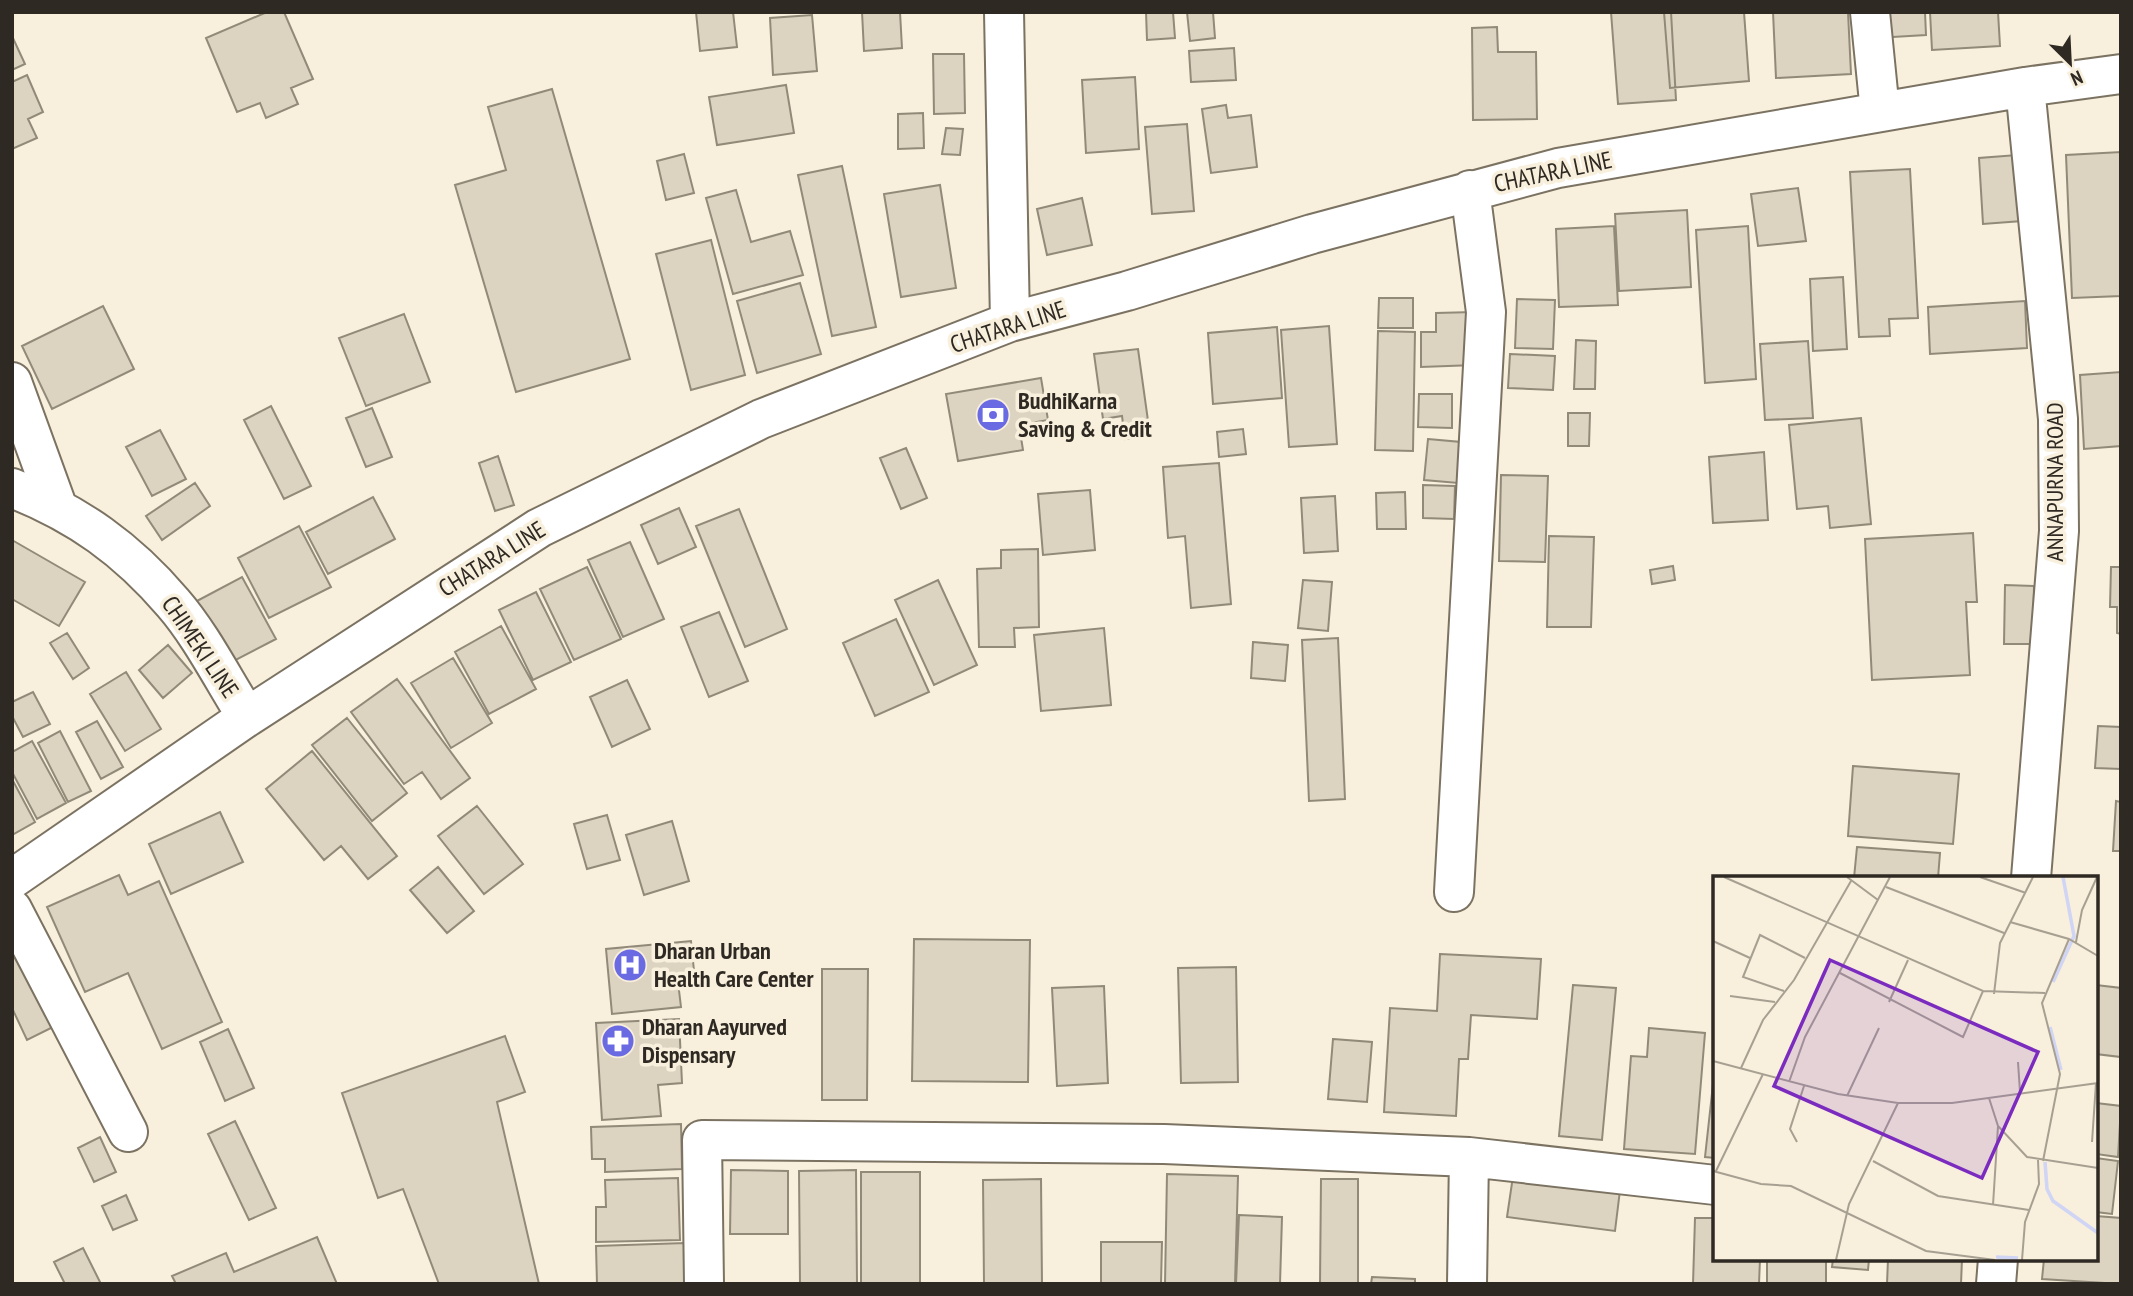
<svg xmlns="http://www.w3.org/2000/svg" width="2133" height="1296" font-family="'PT Sans Narrow',sans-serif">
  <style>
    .building { fill: #dcd3c1; stroke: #928a79; stroke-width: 2 }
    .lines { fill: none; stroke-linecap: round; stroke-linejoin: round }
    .street-casing { stroke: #7b7262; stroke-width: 42 }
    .street { stroke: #fff; stroke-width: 38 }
    .labels { text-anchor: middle; stroke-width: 7; stroke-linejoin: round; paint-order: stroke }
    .street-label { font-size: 24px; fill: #2e2a23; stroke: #f8efdc }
    .poi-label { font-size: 24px; font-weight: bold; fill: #2e2a23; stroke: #f8efdc; text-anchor: start }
    .inset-river { fill: none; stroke: #d0d4f5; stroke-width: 3.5 }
    .inset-road { fill: none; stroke: #a7a092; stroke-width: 2 }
    .view { fill: #7b2cbf; fill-opacity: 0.15; stroke: #7b2cbf; stroke-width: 3.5 }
    .inset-edge { fill: none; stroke: #2e2a23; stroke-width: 3.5 }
  </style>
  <rect width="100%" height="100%" fill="#f8efdc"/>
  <path class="building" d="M267,12H284L313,79L291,88L298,104L266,118L260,103L237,112L206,38Z
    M696,12H733L737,47L700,51Z
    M862,12H900L902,48L864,51Z
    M1146,12H1173L1175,38L1147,40Z
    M1187,12H1213L1215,38L1190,41Z
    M1611,12H1671L1676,100L1618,104Z
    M1664,12H1744L1749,81L1670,88Z
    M1773,12H1848L1851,74L1776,78Z
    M1875,12H1925L1926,35L1876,38Z
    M1930,12H1998L2000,46L1932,50Z
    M812,15L817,71L773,75L770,18Z
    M1497,27L1498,52H1536L1537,119L1473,120L1472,28Z
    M12,36L25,64L12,70Z
    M1234,48L1236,80L1191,82L1189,51Z
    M933,54H964L965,113L934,114Z
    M27,75L43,112L28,119L37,138L12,149V82Z
    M1135,77L1139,149L1086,153L1082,80Z
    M786,85L794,133L717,145L709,97Z
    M552,89L630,359L516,392L455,185L506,170L488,107Z
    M1226,105L1228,118L1251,115L1257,167L1211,173L1202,109Z
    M923,113L924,148L898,149V114Z
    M1187,124L1194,211L1152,214L1145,127Z
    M946,128L963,129L960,155L942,154Z
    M2121,152V296L2072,298L2066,155Z
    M684,154L694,193L666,200L657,161Z
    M2017,155L2022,221L1983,224L1979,158Z
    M842,166L876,327L832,336L798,175Z
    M1910,169L1918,318L1889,319L1890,336L1859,337L1850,172Z
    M940,185L956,288L901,297L884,194Z
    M1798,188L1806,241L1758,246L1751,194Z
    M736,190L751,242L790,231L803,275L733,294L706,198Z
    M1082,198L1092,245L1047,255L1037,209Z
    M1687,210L1691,287L1619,291L1615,214Z
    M1614,226L1618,305L1559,307L1556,229Z
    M1748,226L1756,379L1705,383L1696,230Z
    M711,240L745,375L691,390L656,254Z
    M1843,277L1847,349L1813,351L1810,279Z
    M800,283L821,354L757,373L737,301Z
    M1379,298H1413V328H1378Z
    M1517,299L1555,300L1553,349L1515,348Z
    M2025,301L2027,348L1930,354L1928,307Z
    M103,306L134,369L52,409L22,346Z
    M1474,312L1475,365L1421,367V332H1436V313Z
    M404,314L430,382L366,406L339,338Z
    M1329,326L1337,444L1289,447L1281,330Z
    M1277,327L1282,398L1213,404L1208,333Z
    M1378,331L1415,332L1413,451L1375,450Z
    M1576,340L1596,341L1595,389H1574Z
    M1808,341L1813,418L1765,420L1760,344Z
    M1138,349L1150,435L1125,439L1122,416L1103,419L1094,354Z
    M1510,354L1555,356L1553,390L1508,388Z
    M2121,372V446L2084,449L2080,375Z
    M1041,378L1048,420L1019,425L1023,450L958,461L946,394Z
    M1419,394H1452V428L1418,427Z
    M271,406L311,486L284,499L244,420Z
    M372,408L392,457L366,467L346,418Z
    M1568,413H1590L1589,446H1568Z
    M1861,418L1871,524L1830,528L1828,506L1797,509L1789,425Z
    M1243,429L1246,454L1219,457L1217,432Z
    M160,430L186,479L152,496L126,447Z
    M1428,439L1461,442L1458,483L1424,480Z
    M906,448L927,498L901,509L880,458Z
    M1764,452L1768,520L1713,523L1709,457Z
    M498,456L514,505L495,511L479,463Z
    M1219,463L1231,604L1191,608L1185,536L1168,538L1163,467Z
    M1501,475L1548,476L1545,562L1499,561Z
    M195,483L210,506L162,540L146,516Z
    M1423,485L1455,486L1454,519L1423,518Z
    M1090,490L1095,550L1043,555L1038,494Z
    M1405,492L1406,529H1377L1376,493Z
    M1335,496L1338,551L1304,553L1301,498Z
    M373,497L395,539L328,574L306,532Z
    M679,508L696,547L658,564L641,525Z
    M739,509L787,629L745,647L696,526Z
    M299,526L331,587L269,618L238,558Z
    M1973,533L1977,602H1966L1970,675L1872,680L1865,539Z
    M1549,536L1594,537L1591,627H1547Z
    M12,540L85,582L59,626L12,599Z
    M630,542L664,619L623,637L588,560Z
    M1038,549L1039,627L1014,628L1015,647H979L977,569L1001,568V550Z
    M1673,566L1675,580L1652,584L1650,570Z
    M587,567L621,639L574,660L540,589Z
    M2111,567H2121V634L2117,633V607H2110Z
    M242,577L276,639L228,664L195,602Z
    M938,580L977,665L934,685L895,600Z
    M1303,580L1332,582L1328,631L1298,628Z
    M2005,585L2034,586L2033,644H2004Z
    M536,592L571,662L533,680L499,610Z
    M719,612L748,681L709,697L681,627Z
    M896,619L929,692L875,716L843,643Z
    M501,626L536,689L489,714L455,652Z
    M1104,628L1111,705L1041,711L1034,635Z
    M67,633L89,668L73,679L50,643Z
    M1338,638L1345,799L1309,801L1302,640Z
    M1253,642L1288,645L1285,681L1251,678Z
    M168,645L192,673L163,698L139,670Z
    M453,658L492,723L451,748L411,683Z
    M126,672L161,729L125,751L90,694Z
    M397,679L470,778L441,799L422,772L404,784L351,712Z
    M627,680L650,729L612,747L590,697Z
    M33,692L50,724L23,737L12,716V702Z
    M347,718L407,793L372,821L312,745Z
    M97,721L123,767L101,779L76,732Z
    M2098,726L2121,727V769L2095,768Z
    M60,731L91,791L68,802L38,743Z
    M32,741L66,803L37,819L12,772V752Z
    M312,751L397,856L368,879L341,846L324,860L266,789Z
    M1853,766L1959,774L1953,844L1848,836Z
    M12,779L35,822L12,835Z
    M2116,801L2121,802V851H2113Z
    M477,806L523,864L484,894L438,836Z
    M220,812L243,862L171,894L149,844Z
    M607,815L620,860L587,869L574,824Z
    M672,821L689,881L644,895L626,835Z
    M1857,847L1940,853L1938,878H1854Z
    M438,867L474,911L447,933L410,890Z
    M119,875L128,895L159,881L222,1022L162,1049L128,973L85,992L47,907Z
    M914,939L1030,940L1028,1082L912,1081Z
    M691,941L695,981L678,982L681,1007L612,1014L606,949Z
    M12,945L53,1027L27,1040L12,1008Z
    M1440,954L1541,959L1537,1019L1471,1015L1468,1059H1459L1456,1116L1384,1112L1390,1008L1437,1011Z
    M1236,967L1238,1082L1181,1083L1178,968Z
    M822,969H868L867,1100H822Z
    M1573,985L1616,988L1602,1140L1559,1136Z
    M2096,985L2121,988V1057L2096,1054Z
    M1104,986L1108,1083L1057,1086L1052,988Z
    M679,1019L682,1083L658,1085L661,1116L602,1120L596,1023Z
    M1649,1028L1705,1033L1695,1154L1624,1149L1631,1056L1647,1057Z
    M228,1029L254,1088L225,1101L200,1042Z
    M505,1036L525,1092L497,1102L539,1284H439L403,1189L378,1198L342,1093Z
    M1333,1039L1372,1042L1367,1102L1328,1099Z
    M1715,1066V1158L1705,1157Z
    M2096,1103L2121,1106L2118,1157L2096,1154Z
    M235,1121L276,1208L249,1220L208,1134Z
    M681,1124L682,1169L605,1172V1159H592L591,1127Z
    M100,1137L116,1172L94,1182L78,1148Z
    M2096,1158L2118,1161L2112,1214L2096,1212Z
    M731,1170L788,1171V1234H730Z
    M856,1170L857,1283L800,1284L799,1171Z
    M861,1172H920V1283H861Z
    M1167,1174L1238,1176L1235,1284H1165Z
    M1513,1176L1620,1190L1615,1231L1507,1217Z
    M678,1178L680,1240L596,1242V1207H606L605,1180Z
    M1041,1179L1042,1284H984L983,1180Z
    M1321,1179H1358V1284H1320Z
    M126,1195L137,1220L113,1230L102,1206Z
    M1239,1215L1282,1217L1280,1284H1236Z
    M2096,1216L2121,1218V1284L2042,1279L2044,1259H2096Z
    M1695,1218H1715V1259H1760L1759,1284H1693Z
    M317,1237L337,1284H176L172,1276L226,1253L234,1272Z
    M1101,1242H1162L1161,1284H1101Z
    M685,1243L686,1284H597L596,1246Z
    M83,1248L101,1284H65L54,1262Z
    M1767,1259H1826V1284H1767Z
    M1833,1259H1869L1868,1270L1832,1267Z
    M1888,1259H1962L1961,1284H1887Z
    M1372,1277L1415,1279V1284H1371Z"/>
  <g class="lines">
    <defs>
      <path id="street" d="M1004,12L1010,322
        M1870,12L1880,112
        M2025,87L2058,419L2059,531L2031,878
        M12,382L57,506
        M12,488C78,514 127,549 173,603C201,635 224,681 247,717
        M12,879L247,717L539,528L761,419L1010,322L1127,291L1312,234L1558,168L2025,87L2121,74
        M1454,892L1486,312L1470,190
        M12,909L128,1132
        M704,1284L702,1140L1164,1144L1469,1157L1715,1185
        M1467,1284L1469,1157
        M1996,1284L1998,1259"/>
    </defs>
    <use href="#street" class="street-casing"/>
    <use href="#street" class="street"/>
  </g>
  <defs>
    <symbol id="bank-disc" viewBox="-11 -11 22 22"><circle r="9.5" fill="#6a6ae3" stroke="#f8efdc"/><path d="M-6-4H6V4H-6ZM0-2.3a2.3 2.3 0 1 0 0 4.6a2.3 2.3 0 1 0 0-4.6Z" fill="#fff"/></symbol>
    <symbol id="hospital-disc" viewBox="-11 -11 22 22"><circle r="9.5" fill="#6a6ae3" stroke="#f8efdc"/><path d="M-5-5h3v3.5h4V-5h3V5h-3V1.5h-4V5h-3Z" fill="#fff"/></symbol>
    <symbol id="pharmacy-disc" viewBox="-11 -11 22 22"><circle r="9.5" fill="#6a6ae3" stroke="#f8efdc"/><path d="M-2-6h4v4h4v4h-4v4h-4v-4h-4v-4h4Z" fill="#fff"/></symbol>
  </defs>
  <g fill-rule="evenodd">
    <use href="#bank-disc" x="974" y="396" width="38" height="38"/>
    <use href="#hospital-disc" x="611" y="946" width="38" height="38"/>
    <use href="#pharmacy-disc" x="599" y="1022" width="38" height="38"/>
  </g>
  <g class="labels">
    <g class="street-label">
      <text transform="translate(1553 172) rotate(-12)" y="8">CHATARA LINE</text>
      <text transform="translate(1008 327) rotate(-18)" y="8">CHATARA LINE</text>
      <text transform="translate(2055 482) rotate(-90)" y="8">ANNAPURNA ROAD</text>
      <text transform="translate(492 559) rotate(-32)" y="8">CHATARA LINE</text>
      <text transform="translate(200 647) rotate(56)" y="8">CHIMEKI LINE</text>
    </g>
    <g class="poi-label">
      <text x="1018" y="409">BudhiKarna<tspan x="1018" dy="28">Saving &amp; Credit</tspan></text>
      <text x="654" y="959">Dharan Urban<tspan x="654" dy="28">Health Care Center</tspan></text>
      <text x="642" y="1035">Dharan Aayurved<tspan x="642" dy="28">Dispensary</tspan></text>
    </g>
  </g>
  <g transform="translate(1713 876)">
    <rect width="385" height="385" fill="#f8efdc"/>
    <path class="inset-river" d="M340,106L361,60L350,1M337,151L348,194M332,286L334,313L340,325L385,357M283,381L305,382"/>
    <path class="inset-road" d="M11,1L270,115L332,117M134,1L165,24M267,1L313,17M173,11L291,57M297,46L356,63L385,80M0,65L37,82M363,66L369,34L384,1M127,97L250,161L270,115M71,115L30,101L47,59L92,82M281,118L287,67L320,1M17,120L62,126M176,126L195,84M0,185L125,218L185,227H239L385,207M305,186L307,216M28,192L50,144L81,104L138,5M76,206L92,161L177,1M134,220L166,152M276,222L285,250L314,281L385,292M84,266L77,253L91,210M379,266L383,207M160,285L225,320L316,334M330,285L347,198L329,127L356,63M0,295L48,308L78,310L213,375L282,384M3,295L50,198M280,329L285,250M123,384L136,328L185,227M309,384L312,346L326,308L325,284"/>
    <path class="view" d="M117,84L325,176L269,302L61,210Z"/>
    <rect width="385" height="385" class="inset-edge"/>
  </g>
  <rect width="2133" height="1296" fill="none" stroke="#2e2a23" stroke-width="28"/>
  <g transform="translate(2070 63) rotate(156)" stroke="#f8efdc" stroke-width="5" paint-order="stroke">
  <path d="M0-5L12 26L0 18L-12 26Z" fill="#2e2a23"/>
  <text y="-10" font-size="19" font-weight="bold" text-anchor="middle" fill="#2e2a23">N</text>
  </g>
</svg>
